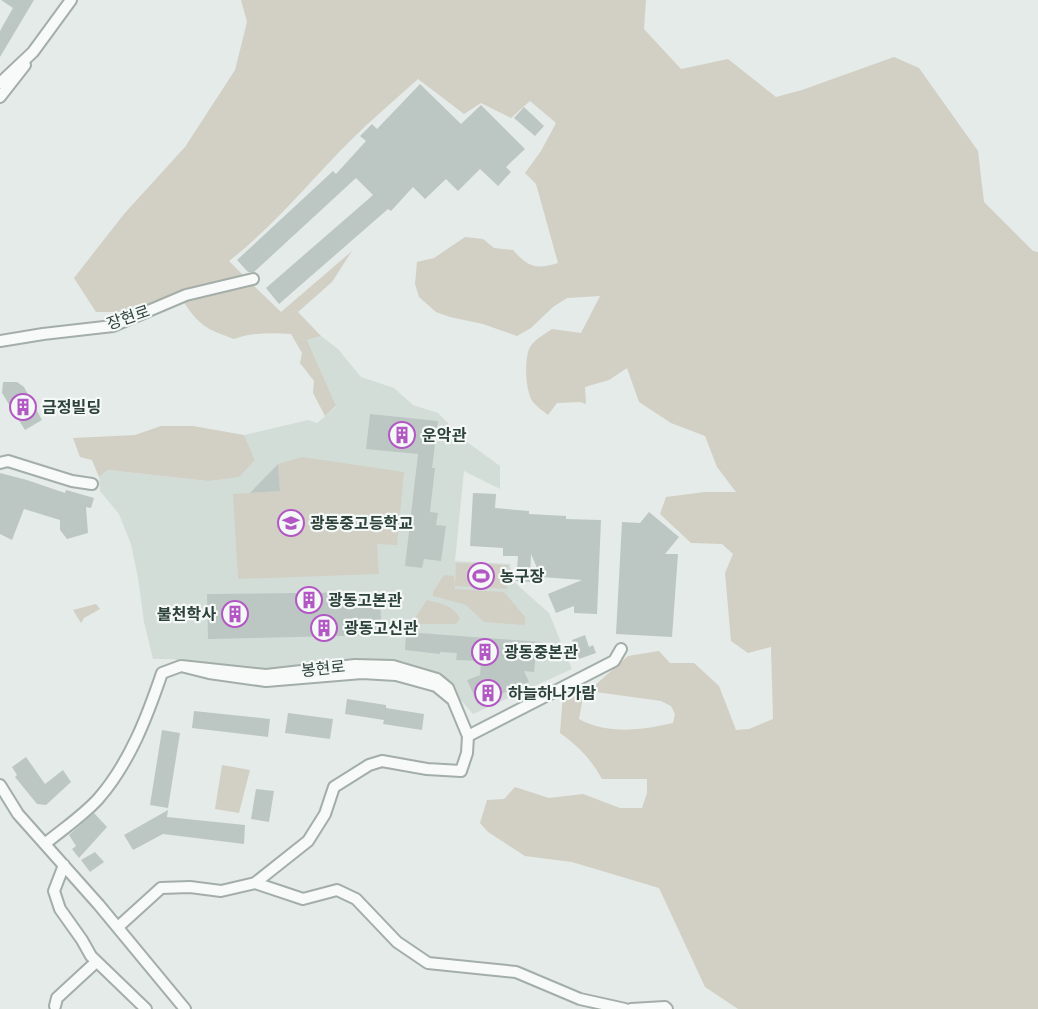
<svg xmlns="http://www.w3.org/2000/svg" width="1038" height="1009" font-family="'Source Sans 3','Noto Sans KR',sans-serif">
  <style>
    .built { fill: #d3ddd8 }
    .green { fill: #d2cfc4 }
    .building { fill: #bcc7c3 }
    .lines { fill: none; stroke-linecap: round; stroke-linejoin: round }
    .minor-casing { stroke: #a3aea9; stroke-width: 14 }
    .minor { stroke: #f7faf9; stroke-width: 10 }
    .labels { text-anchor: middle; stroke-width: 4.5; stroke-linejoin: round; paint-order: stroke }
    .street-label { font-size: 16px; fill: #2d423a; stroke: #f4f8f7 }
    .poi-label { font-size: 16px; font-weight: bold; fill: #2d423a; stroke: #f4f8f7; text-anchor: start }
  </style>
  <rect width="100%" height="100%" fill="#e5ebe8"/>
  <path class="built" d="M321,336L338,349L361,377L394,388L413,405L438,413L467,442L500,466V489L464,471L455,561L510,564L513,581L549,613L572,669L473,714L439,675L383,659L267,671L189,663L173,659H153L144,622L138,578L131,544L119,514L100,491L99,477L108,470L208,481L255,460L244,435L308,420L317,423L336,407L307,340Z"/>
  <path class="green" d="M241,0H646L644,29L681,69L728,59L776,97L802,90L894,57L919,68L978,151L984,202L1033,251L1038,252V1009H738L705,987L659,888L572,862L525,856L488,832L480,823L487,800L504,799L515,787L549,798L583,794L620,808H642L647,793V779H602C591,759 578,746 560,733L563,694L581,685L583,697L579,719C608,735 642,730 673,723L675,714L671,706L661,701L596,692L593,687L628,656L659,651L670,663H694L719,686L736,730L749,729L773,719L771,647L748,653L731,641L725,573L733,554L722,544L691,543L660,514L666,497L705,492H736L717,467L705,436L671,423L639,402L627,368L609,380L585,387L586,404L580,402L557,403L548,415C543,411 537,407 533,402C525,392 524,358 530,347C535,339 545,334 552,329L581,333L600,296L567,298L553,307L531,328L517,336L483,324L450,317L436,312L419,297L415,284L417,262L434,258L465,237L483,239L494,248L513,250C528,267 536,270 558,263L536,184L525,173L541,151L556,123L530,101L511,118L481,103L464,114L418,79C396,99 372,119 350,141C310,181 274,226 229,261L243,275L183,290L130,312H96L74,278L124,214L185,147L235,70L247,22Z
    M352,251L332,282L298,312L321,336L307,340L336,406L325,416L313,393L314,381L300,363L302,353L291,334C273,333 251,332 234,339C207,329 200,327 183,301L251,283L281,312Z
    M161,426H193L244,435L255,460L239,477L208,481L108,470L99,477L92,460L80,457L73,438L135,435Z
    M302,457L404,472L397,545L377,544L379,574L238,579L233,494L280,491L278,464Z
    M456,563L508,565L507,589L455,586Z
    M444,575L454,576L455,589L504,592L525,617V625L484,622L466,605L433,596V592Z
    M427,600C441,604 454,605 460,619L456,624H411Z
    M96,604L100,609L84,618L81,623L73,610Z
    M222,765L250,770L239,813L215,809Z"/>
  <path class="building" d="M1,0H34L0,57V31L13,8Z
    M420,84L461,124L481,105L525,149L506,167L511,172L498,186L480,169L458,191L446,179L425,199L413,187L391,211L388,209L279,304L266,288L373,195L356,178L254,272H248L237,260L333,171L336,174L366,141L360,136L372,124L377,129Z
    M524,107L544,126L535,136L514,118Z
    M3,382H17L24,387L42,420L25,430L2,393Z
    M370,414L438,421L432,468H435L430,512L438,513L436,525L446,526L441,561L424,559L422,568L405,566L418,454L366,449Z
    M278,464L280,491L250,493Z
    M0,473L27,480L65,493L66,490L94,498L91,508L86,507L88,533L67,539L60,530V520L24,509L12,540L0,534Z
    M473,493L496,494L495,508L529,511V514L566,516V519L601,520L597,614L574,613V606L556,613L548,594L582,580L541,577L531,554L530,582L516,581L518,556H503V548L470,546Z
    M649,512L679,537L665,554H678L672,637L616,634L622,522L640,523Z
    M380,592L381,621H385L386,635L208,639L207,594Z
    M406,632L542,642L541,654L536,653L534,672L524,671L529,682L478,704L467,680L480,675L481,661L456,660L457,653L440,652V654L405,650Z
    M585,635L589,647L593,645L596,653L579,659L572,640Z
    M347,699L386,705V708L424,714L422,730L383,724L384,720L345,714Z
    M194,711L270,719L268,737L192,728Z
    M288,713L333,719L330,739L285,733Z
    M162,730L180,733L168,808L150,805Z
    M26,757L45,784L63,770L71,782L46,805L37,804L15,777L17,775L12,767Z
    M256,789L274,791L269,822L251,819Z
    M168,810L167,817L245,825L244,844L163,834L133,850L124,835Z
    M94,813L107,827L79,858L72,849L76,846L69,835Z
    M95,852L104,862L90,872L81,860Z"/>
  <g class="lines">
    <defs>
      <path id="minor" d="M0,83L33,52L71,0
        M0,97L25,65
        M0,341L43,334L113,326L186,295L253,279
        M0,463L8,461L72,481L92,484
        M468,736L614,661L621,649
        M0,785L18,814L99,905L185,1009
        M46,843C63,829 84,815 99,798C130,762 147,717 162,673L181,666
        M64,865L54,891L60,909L82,940L91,956L146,1009
        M255,883L303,899L337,890L356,899L397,942L428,963L516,972L580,999L625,1009
        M118,927L161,888L190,887L221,891L255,883L308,841L325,814L334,787L369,765L382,761L427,769L461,771L467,753L468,736L448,688L437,679L393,666L355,665L266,675L181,666L209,673L266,681L362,673L396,675L436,686L453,700
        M55,1006L57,998L96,962
        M631,1009L665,1007L667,1009"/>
    </defs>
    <use href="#minor" class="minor-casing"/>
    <use href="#minor" class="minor"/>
  </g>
  <defs>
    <symbol id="building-ring" viewBox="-11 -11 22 22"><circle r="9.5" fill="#f4f8f7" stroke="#b257c3" stroke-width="1.5"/><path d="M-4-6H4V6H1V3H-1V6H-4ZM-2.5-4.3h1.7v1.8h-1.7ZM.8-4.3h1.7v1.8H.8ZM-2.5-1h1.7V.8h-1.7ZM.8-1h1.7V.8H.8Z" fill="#b257c3"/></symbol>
    <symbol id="school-ring" viewBox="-11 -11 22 22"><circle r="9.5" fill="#f4f8f7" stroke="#b257c3" stroke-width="1.5"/><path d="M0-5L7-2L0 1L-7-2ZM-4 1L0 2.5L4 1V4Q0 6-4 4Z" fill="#b257c3"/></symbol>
    <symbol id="stadium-ring" viewBox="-11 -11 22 22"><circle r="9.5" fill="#f4f8f7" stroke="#b257c3" stroke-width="1.5"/><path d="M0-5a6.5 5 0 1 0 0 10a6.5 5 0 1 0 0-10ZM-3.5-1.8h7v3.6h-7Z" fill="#b257c3"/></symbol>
  </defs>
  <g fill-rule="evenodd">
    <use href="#building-ring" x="8" y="392" width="30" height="30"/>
    <use href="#building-ring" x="387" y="420" width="30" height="30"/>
    <use href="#school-ring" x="276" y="508" width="30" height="30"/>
    <use href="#stadium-ring" x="466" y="561" width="30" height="30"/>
    <use href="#building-ring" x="294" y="585" width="30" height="30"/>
    <use href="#building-ring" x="220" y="599" width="30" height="30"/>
    <use href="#building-ring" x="309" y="613" width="30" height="30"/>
    <use href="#building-ring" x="470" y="637" width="30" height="30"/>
    <use href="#building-ring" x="473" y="678" width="30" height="30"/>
  </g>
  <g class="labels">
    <g class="street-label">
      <text transform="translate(128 317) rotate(-19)" y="6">장현로</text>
      <text transform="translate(323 668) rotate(-6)" y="6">봉현로</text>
    </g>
    <g class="poi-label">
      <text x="42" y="413">금정빌딩</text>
      <text x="422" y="441">운악관</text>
      <text x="310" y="529">광동중고등학교</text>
      <text x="500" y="582">농구장</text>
      <text x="328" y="606">광동고본관</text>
      <text x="216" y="620" text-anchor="end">불천학사</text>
      <text x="344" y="634">광동고신관</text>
      <text x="504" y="658">광동중본관</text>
      <text x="508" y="699">하늘하나가람</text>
    </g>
  </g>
</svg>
